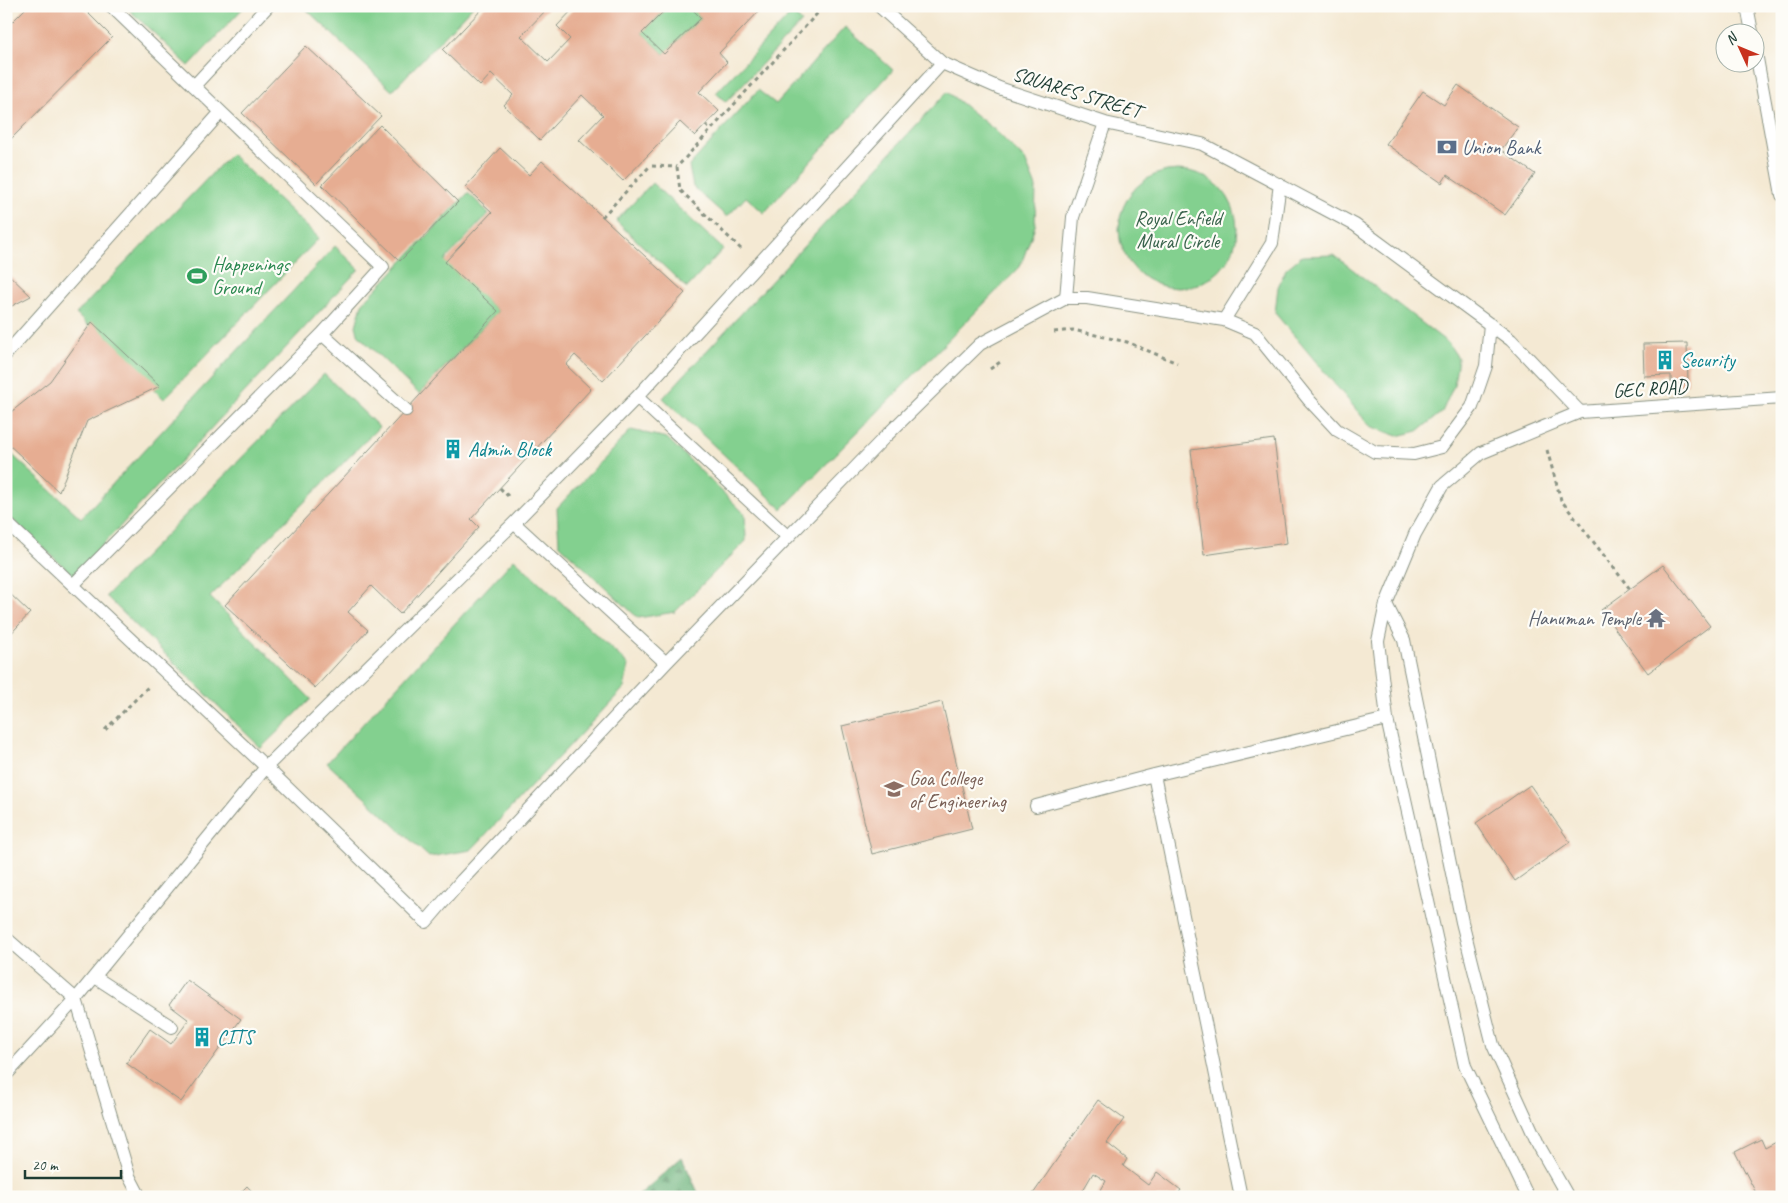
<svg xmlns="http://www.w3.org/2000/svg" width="1788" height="1203" font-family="Caveat,sans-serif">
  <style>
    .green { fill: #83d08f; stroke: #518662 }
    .forest { fill: url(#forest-firs); stroke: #447857 }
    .building { fill: #e6ad92 }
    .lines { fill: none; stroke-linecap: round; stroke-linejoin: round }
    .service-casing { stroke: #8a9384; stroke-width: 14 }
    .path { stroke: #8a9384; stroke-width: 3; stroke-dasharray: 4 4; stroke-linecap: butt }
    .service { stroke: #fff; stroke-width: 12 }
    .labels { text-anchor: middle; stroke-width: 4.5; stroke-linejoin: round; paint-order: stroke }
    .street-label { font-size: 20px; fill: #1f3d34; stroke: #fdfcf7 }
    .service-label { font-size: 20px; fill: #4e5e75; stroke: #fdfcf7; text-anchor: start }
    .park-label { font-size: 20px; fill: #38624b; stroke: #fdfcf7 }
    .leisure-label { font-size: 20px; fill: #27864d; stroke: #fdfcf7; text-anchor: start }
    .culture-label { font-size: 20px; fill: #0d838f; stroke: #fdfcf7; text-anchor: start }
    .worship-label { font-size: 20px; fill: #5b616d; stroke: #fdfcf7; text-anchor: end }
    .education-label { font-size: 20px; fill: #785e54; stroke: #fdfcf7; text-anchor: start }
  </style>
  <defs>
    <pattern id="forest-firs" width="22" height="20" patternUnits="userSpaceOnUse" patternTransform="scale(1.25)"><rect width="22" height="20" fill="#6ab27a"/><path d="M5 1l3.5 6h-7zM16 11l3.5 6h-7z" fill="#579265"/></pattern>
  </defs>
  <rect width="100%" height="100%" fill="#fdfcf7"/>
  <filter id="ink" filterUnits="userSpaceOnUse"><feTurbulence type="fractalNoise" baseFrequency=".02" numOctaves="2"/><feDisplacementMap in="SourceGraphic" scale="10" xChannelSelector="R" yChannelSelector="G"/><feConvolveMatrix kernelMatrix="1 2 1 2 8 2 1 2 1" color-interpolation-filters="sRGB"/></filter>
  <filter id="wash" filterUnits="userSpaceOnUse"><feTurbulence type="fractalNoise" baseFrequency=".0096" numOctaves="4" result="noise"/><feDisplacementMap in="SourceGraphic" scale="20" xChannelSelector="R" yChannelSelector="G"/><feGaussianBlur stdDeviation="1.12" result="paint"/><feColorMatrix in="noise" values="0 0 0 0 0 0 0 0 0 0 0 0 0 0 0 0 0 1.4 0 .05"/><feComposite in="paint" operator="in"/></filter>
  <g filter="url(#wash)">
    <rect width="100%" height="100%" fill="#f4e9d3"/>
    <path class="green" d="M125,6H245L189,66Z
      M303,6H473L392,91Z
      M669,6H689L701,18L664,54L642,33Z
      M792,13L802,22L726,102L716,93Z
      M845,27L893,70L764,213L746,197L727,217L693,187L689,166L758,90L776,104Z
      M947,92L996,131L1025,160L1036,187L1035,226L1020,267L782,509L663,398Z
      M231,154L319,238L164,399L76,314Z
      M1119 229a59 59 0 1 1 118 0a59 59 0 1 1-118 0Z
      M652,183L723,249L687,288L616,221Z
      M468,193L489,213L445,260L498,311L419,394L359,336L356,326L362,304Z
      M335,246L359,269L74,576L6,514V449L81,518Z
      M1334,255L1448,343L1458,358L1454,385L1442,412L1418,431L1398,436L1370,426L1275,313L1278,287L1286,269L1302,256Z
      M324,374L379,427L210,597L311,699L261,748L106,596Z
      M631,430L667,438L745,514L746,541L675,612L638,618L559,544L557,508Z
      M514,559L629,665L624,688L471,850L429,857L327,763Z"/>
    <path class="forest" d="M682,1157L700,1197H637Z"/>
    <g id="blocks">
      <path class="building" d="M28,6H81L112,37L6,144V28Z
        M485,6H550L521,36L548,62L570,39L557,26L576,6H669L642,33L664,54L701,18L689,6H764L719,53L727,62L699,92L719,111L695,136L680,122L623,181L579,140L603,115L582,95L540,140L504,105L513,95L491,74L480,86L443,50Z
        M306,46L381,116L316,184L242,113Z
        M1458,85L1518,127L1501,150L1535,174L1505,215L1447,175L1442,183L1386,144L1423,91L1444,105Z
        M380,125L458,202L400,261L322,185Z
        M500,148L529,175L542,161L685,293L603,381L575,355L566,365L591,389L471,519L479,527L400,614L371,586L348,612L368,630L315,688L225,605L498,311L445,262L492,212L465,187Z
        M6,272L31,296L6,309Z
        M92,322L160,386L87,421L59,492L6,442V416L50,381Z
        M1687,343L1688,384L1671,385V375L1644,376L1643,344Z
        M1274,439L1287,543L1204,555L1191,450Z
        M1663,565L1710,626L1648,673L1601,610Z
        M6,590L30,613L6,639Z
        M942,702L972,829L872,854L842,726Z
        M1530,785L1570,842L1515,881L1476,823Z
        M187,980L241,1019L181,1102L126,1063L150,1029L171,1044L189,1020L169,1005Z
        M1098,1100L1124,1119L1107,1143L1127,1159L1123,1166L1148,1185L1157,1172L1181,1190L1176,1197H1097L1106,1181L1093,1173L1079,1197H1031Z
        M1761,1139L1765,1148L1782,1139V1189L1767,1197H1758L1735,1152Z
        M247,1186L257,1197H236Z"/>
    </g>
  </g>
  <g filter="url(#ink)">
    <use href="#blocks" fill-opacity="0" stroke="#8a9384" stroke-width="1"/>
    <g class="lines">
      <defs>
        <path id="service" d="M111,6L221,112
          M879,6L942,63L999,88L1105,123L1202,144L1355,225L1511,340L1580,412
          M1747,6L1752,32
          M1756,53L1782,195
          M194,86L268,6
          M1066,298L1073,217L1105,123
          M1224,320L1272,243L1280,184
          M6,354L221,112L383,267L322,334L406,410
          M637,397L788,537
          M6,522L266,767L426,922L462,880L666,663L883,439L980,344L1066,298H1087L1224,320L1255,333L1309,400L1337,430L1375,452L1414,454L1442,447L1472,407L1486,366L1490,324
          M514,523L666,663
          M73,585L322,334
          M1386,604L1404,640L1462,922L1493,1045L1539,1146L1568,1197
          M1154,775L1241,1197
          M1036,806L1154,775L1387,719
          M6,938L76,999L129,1176L140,1197
          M95,977L172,1027
          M6,1075L76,999L266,767L514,523L637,397L942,63
          M1528,1197L1465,1066L1387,719L1378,641L1386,604L1415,534L1442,486L1481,453L1580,412L1782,398"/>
      </defs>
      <use href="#service" class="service-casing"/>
      <path class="path" d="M706,125L711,130
        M602,217L650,166L677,167
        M741,249L680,190L677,167L824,6
        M1054,332L1073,330L1127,342L1177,363
        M990,369L1003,360
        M1547,450L1561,500L1630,589
        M500,488L508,496
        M105,730L149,686"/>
      <use href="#service" class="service"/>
    </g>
  </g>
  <defs>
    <symbol id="bank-bare" viewBox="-9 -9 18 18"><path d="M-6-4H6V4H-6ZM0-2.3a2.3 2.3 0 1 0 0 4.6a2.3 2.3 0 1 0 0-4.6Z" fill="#5c6f8a" stroke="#fdfcf7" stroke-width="2.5" paint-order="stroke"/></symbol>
    <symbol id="stadium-bare" viewBox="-9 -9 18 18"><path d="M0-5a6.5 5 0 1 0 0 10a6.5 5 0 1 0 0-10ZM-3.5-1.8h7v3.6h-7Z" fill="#2e9e5b" stroke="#fdfcf7" stroke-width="2.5" paint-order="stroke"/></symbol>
    <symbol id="building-bare" viewBox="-9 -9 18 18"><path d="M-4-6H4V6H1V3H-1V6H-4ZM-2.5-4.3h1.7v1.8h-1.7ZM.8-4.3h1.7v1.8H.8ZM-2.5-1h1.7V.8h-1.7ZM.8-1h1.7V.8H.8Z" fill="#0f9aa8" stroke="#fdfcf7" stroke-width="2.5" paint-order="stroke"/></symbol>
    <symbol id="temple-bare" viewBox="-9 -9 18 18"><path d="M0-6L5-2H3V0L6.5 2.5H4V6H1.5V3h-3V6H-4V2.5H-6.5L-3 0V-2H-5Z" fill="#6b7280" stroke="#fdfcf7" stroke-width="2.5" paint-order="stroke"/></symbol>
    <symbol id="university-bare" viewBox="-9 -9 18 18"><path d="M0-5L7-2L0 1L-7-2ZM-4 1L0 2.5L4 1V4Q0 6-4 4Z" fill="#8d6e63" stroke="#fdfcf7" stroke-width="2.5" paint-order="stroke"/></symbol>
  </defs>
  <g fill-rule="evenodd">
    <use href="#bank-bare" x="1433" y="133" width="28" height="28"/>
    <use href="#stadium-bare" x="183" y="262" width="28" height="28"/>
    <use href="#building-bare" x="1651" y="346" width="28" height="28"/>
    <use href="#building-bare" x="439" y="435" width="28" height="28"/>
    <use href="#temple-bare" x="1642" y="604" width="28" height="28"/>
    <use href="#university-bare" x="880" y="775" width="28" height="28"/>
    <use href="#building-bare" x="188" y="1023" width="28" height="28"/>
  </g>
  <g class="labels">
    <g class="street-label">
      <text transform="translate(1077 92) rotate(17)" y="7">SQUARES STREET</text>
      <text transform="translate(1650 388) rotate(-4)" y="7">GEC ROAD</text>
    </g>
    <g class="service-label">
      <text x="1462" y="154">Union Bank</text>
    </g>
    <g class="park-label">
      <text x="1178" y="225">Royal Enfield<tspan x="1178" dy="23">Mural Circle</tspan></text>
    </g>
    <g class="leisure-label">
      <text x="212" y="271">Happenings<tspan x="212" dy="23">Ground</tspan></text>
    </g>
    <g class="culture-label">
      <text x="1680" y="367">Security</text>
      <text x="468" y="456">Admin Block</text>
      <text x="217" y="1044">CITS</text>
    </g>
    <g class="worship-label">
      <text x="1641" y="625">Hanuman Temple</text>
    </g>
    <g class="education-label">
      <text x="909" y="785">Goa College<tspan x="909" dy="23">of Engineering</tspan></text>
    </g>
  </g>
  <rect width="1788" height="1203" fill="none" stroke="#fdfcf7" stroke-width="25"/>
  <g transform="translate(1740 48) rotate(314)"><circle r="24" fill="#fdfcf7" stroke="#a4b0a9"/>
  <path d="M0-4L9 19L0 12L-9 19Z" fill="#c8321e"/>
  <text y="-8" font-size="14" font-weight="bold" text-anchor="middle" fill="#1f3d34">N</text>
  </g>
  <path d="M25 1170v8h96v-8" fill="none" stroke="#1f3d34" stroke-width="2.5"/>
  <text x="32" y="1170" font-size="15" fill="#1f3d34" stroke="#fdfcf7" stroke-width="4" paint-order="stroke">20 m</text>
</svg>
